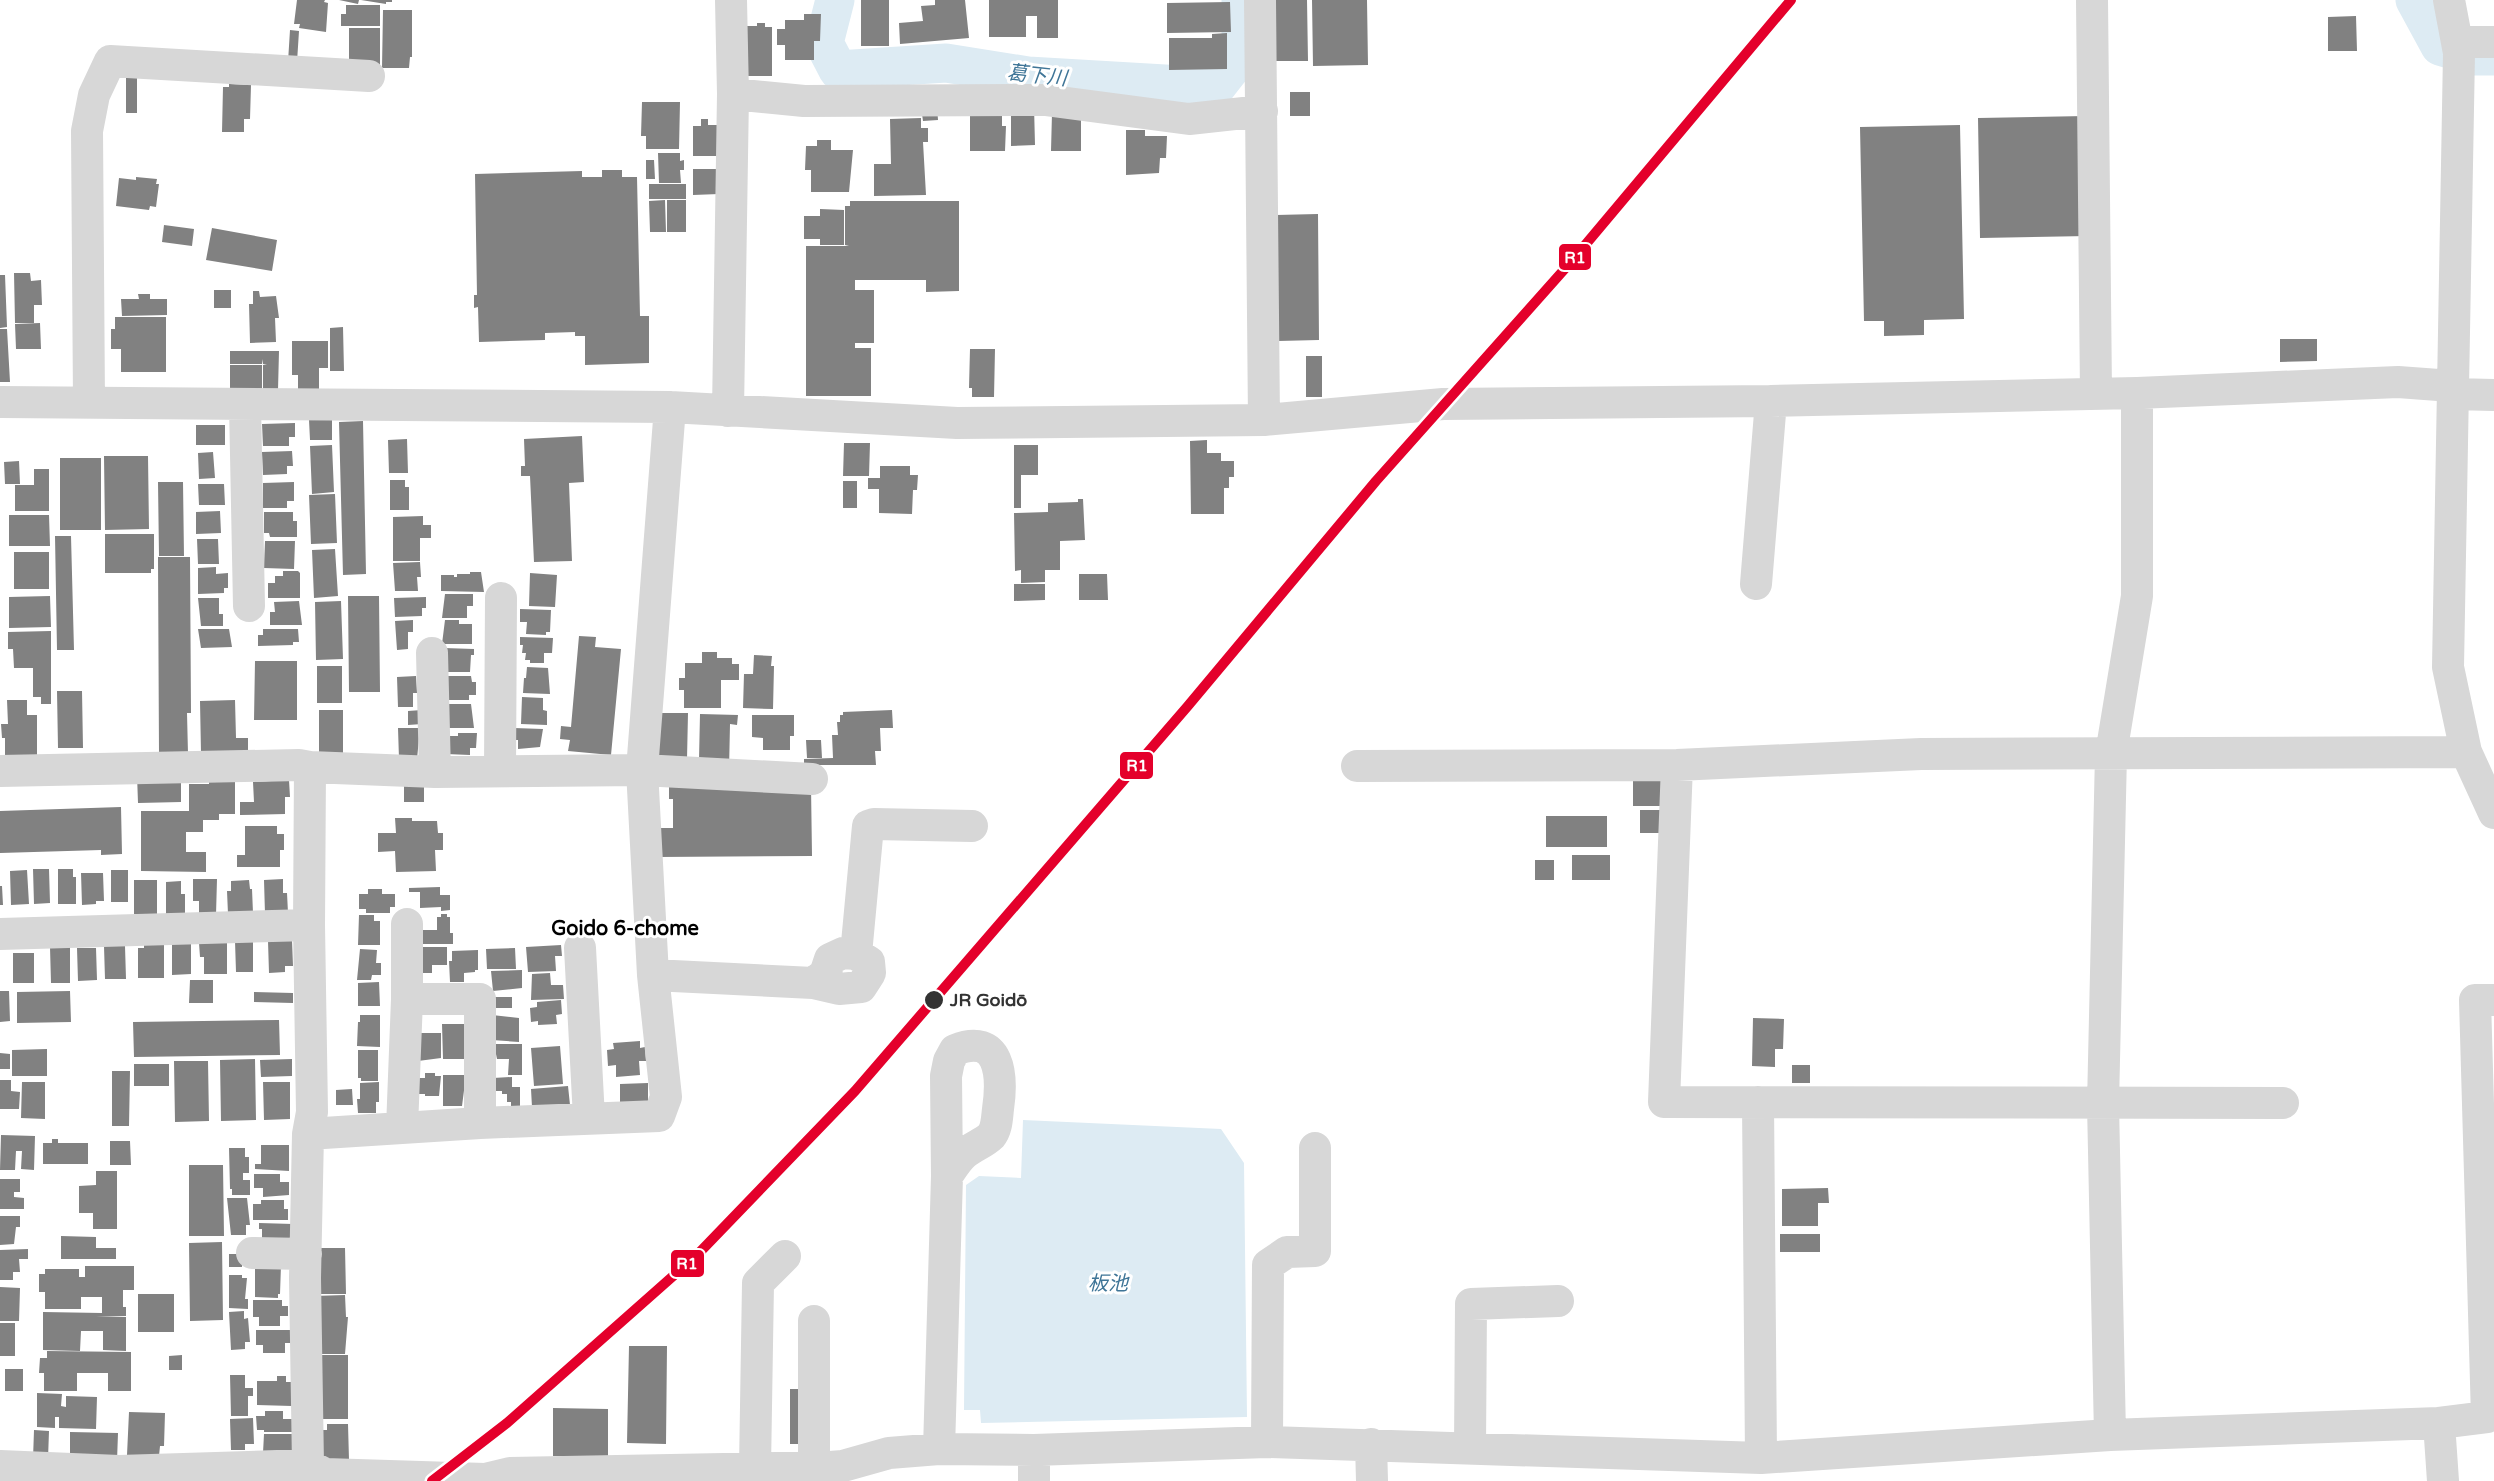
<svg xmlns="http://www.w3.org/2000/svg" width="2494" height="1481" font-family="'Varela Round','Noto Sans JP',sans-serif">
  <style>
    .water { fill: #ddebf3 }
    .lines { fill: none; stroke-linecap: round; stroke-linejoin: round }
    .river { stroke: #ddebf3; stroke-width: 39 }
    .building { fill: #818181 }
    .minor { stroke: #d7d7d7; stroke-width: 32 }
    .rail-1-casing { stroke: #fff; stroke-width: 15 }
    .rail-1 { stroke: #e4002b; stroke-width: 10 }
    .stop-dot { fill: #333; stroke: #fff; stroke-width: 2 }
    .labels { text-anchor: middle; stroke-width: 6; stroke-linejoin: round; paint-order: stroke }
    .stop-label { font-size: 18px; font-weight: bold; fill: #333; stroke: #fff; text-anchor: start }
    .water-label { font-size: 20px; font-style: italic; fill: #3f7597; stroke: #fff }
    .neighbourhood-label { font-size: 20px; font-weight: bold; fill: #000; stroke: #fff }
    .line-badge { stroke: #fff; stroke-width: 2 }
    .badge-label { font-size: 16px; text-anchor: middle; font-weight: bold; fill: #fff }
  </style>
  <rect width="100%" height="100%" fill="#fff"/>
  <path class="water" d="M1023,1120L1221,1129L1244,1163L1247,1417L981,1423L980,1410H964L966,1185L979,1176L1021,1178Z"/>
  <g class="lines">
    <path class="river" d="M835,0L824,43L838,70L946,63L1028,76L1216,87L1241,55V0
      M2415,0L2440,46L2473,56H2494"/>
  </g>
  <path class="building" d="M297,0H325L324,2L328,3L326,32L299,28L300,24H294Z
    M339,0H359L358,4Z
    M361,0H392V2H386V4Z
    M861,0H889V46H861Z
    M935,0H965L969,38L900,44L899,23L923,21L921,6L935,5Z
    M989,0H1058V38H1037V16H1026V37H989Z
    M1272,0H1307L1308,61H1275Z
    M1312,0H1367L1368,65L1313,66Z
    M1230,2L1231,32L1167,33V3Z
    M346,5H380V26H341V14H346Z
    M383,10H412V57H410L409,68H382Z
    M804,14H821L820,41H814V60H785V45H777V29H785V20H804Z
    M2356,16L2357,51H2328V17Z
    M757,23H765V27H772V76H746L747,26H757Z
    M349,28H380V65H349Z
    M290,30L299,31L297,62H288Z
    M1227,33V69L1169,70V38H1212V34Z
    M126,78H137V113H126Z
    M229,84L251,85L250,119H244V132H222L223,87H229Z
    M1290,92H1310V116H1290Z
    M642,102H680L679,149H646V136H641Z
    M970,104H1002V126H1006L1005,151H970Z
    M937,106L938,120L923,121L921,107Z
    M1011,106H1034L1035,145L1011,146Z
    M1052,113H1081V151H1051Z
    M2086,116L2088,236L1980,238L1978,118Z
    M921,118V128H928V142H923L926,195L874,196V164H891L890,119Z
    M701,119H708V125H718V156H693V126H701Z
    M1960,125L1964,319L1924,320V335L1884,336V321H1864L1860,127Z
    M1126,130H1145V136H1167L1166,158H1160L1159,173L1126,175Z
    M817,140H831V150H853L849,192H811V170H805L806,146H817Z
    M658,153H680V161L684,160V170H680L681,183H659Z
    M646,160H654L655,179H646Z
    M693,169H719V194L693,195Z
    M602,170H622V177H637L640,316H649V363L585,365V336H575V332L545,333V340L479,342L478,307L474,308V295H477L475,174L582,171V177H602Z
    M136,177L157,179L156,184H159L156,207L150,206L149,210L116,206L119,178L136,180Z
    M649,184H686V199H649Z
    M665,200L666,232H650L649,201Z
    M667,200H686V232H667Z
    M850,201H959V291L926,292V280H855V290H874V343H855V348H871V396H806V246H849L845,245V206H850Z
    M820,209L844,210V245H820V239H804V216H820Z
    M1318,214L1319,340L1278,341L1276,215Z
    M164,225L194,229L192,246L162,242Z
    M212,228L277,240L272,271L206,260Z
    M14,273H30L31,281L41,280L42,305H34V323H15Z
    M0,275H5L7,327L0,328Z
    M214,290H231V308H214Z
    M253,291H259L260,297L276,296L279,318H275L276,342L250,343L249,304H253Z
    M138,294H150V299H167V315L122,316L121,299H139Z
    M115,317H166V372H121V349H111V329H115Z
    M40,323L41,349H16L15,324Z
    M343,327L344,371H330V328Z
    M0,329H7L10,382H0Z
    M2280,339H2317V361L2280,362Z
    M292,341H328V368H319V390H298V375H292Z
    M970,349H995L994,397H972V388H969Z
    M230,351H279L278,390H263V365H267L263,364V359L262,364H230Z
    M1306,356H1322V397H1306Z
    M230,365H262V390H230Z
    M332,419V440H310L309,420Z
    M363,421L366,574L343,575L339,422Z
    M295,423V437H289V446H263L262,424Z
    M196,425H225V445H196Z
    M582,436L584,482L569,483L572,561L534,562L530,476H521V466H525L524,439Z
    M407,439L408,473H389L388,440Z
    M1207,440V453H1221V461H1234V477H1229V488H1224V514H1191L1190,441Z
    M844,443H870L869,476H843Z
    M332,445L334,492L312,494L310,446Z
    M1014,445H1038V475H1021V508H1014Z
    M292,451L293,466H287V474L263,475L262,452Z
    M213,452L215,478L199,479L198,453Z
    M104,456H148L149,529L105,530Z
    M60,458H101V530H60Z
    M19,461L20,484H5L4,462Z
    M880,466H910V475H918L917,490H913L912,514L879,513V489H868V478H880Z
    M34,469H49V511H15V485H34Z
    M390,480H405V487H409V510H390Z
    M843,481H857V508H843Z
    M158,482H183L184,556H159Z
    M294,482V501H287V508H263V483Z
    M198,484H224L225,505H199Z
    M335,494L337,543L311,544L309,495Z
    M1078,499H1083L1085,540L1060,541V570H1045V582L1021,583V570L1015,571L1014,513L1048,512V503L1078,502Z
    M220,511L221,533L196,534V512Z
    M264,512H293V521H297V537H270L269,533H264Z
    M9,515H49L50,546H9Z
    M423,516V525H431V538H420V561H393V517Z
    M105,534H154V569H151V573H105Z
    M55,536H71L74,650H57Z
    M197,539H218L219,564H198Z
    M265,541H295L294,569L264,568Z
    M335,549L338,596L314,598L312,550Z
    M14,552H49V589H14Z
    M158,557H190L191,713H187L188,754L159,755Z
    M420,562L421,577H417L418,591H395L393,563Z
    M216,567V574L228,573V588H224V593L198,594V568Z
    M283,571H298L300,573V598H268V583H275V576H283Z
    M470,572H481L484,592L441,591V575H454V577H457V574H470Z
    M530,573L557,575L555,607L529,606Z
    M1079,574H1107L1108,600H1079Z
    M1014,584H1045V600L1014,601Z
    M445,594H473V606H467V618H442Z
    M50,596L51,627L9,628V597Z
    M348,596H379L380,692H349Z
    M426,597V608H422V616L395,617L394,598Z
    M198,598H219V614H223V626H201Z
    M299,601L302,625H270V612H275L274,602Z
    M341,601L343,659L316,660L315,602Z
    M520,609L551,610L550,632H546V635L526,634L527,622H520Z
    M413,620V632H408V649L397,650L395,621Z
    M445,620H459V624H472V644H442Z
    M198,629H229L232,647L201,648Z
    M263,629H298L299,642H293V645L258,646V635H263Z
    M51,631V704H41V697H33V668H14L13,649H8V632Z
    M579,636L596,637L595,647L621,649L611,755L568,751L570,740L560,739L561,726L571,727Z
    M520,637L553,638L552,653H544V663H530V660H525L526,653H522L523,645H520Z
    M444,648L474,649V655H471L470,672H444Z
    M702,652H717V658H732V664H739V680H721V708H684V690H679V678H685V663H702Z
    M754,655L772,656L771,666H774L773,709L743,708L744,674H753Z
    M255,661H297V720H254Z
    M317,666H342V703H317Z
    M527,667L548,668L550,694L523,693L524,678H526Z
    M416,676L417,693H413V707H398L397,677Z
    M447,676H471L472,682H476V695H469V700H444Z
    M57,691H82L83,748H58Z
    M522,697L543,698V710L547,711V725L521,724Z
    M7,700H27V715H37V761L5,762V738H2L1,724H8Z
    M235,700L236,738H248V752L201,753L200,701Z
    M444,704H471L474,728H444Z
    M319,710H343V759H319Z
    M422,710V724L408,725V711Z
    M892,710L893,728H880L881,751H875L876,765H804V759L833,758L832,735H838L837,722H840V715H843V712Z
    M657,713H688L687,759L699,760L700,714L738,715L737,725L730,724L729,771L656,770Z
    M752,715H794V736H790V750H763V738L752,737Z
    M398,728H420L417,759H399Z
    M514,728L543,729L540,747L518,749V740H514Z
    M458,733H477L476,748H470V755L446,754L447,736H458Z
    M806,740H821L822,758H807Z
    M181,774V802L138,803L137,775Z
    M1633,774H1664V806H1633Z
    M209,777H235V814H219V820H203V832H186V852H206V872L141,871V811H189V784H209Z
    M289,780L290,797H285V814L240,815V802H254L253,782Z
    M404,782H424V802H404Z
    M811,786L812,856L657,857V828H673V799H669V787Z
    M121,807L122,854L101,855V850L0,853V811Z
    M1640,810H1662V833H1640Z
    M1546,816H1607V847H1546Z
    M395,818H412V821H437L438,833H443V850H435L436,871L396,872L395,851L378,852V833H396Z
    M245,826H277V834H284V850H280V867H237V855H245Z
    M1572,855H1610V880H1572Z
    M1535,860H1554V880H1535Z
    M33,869H49L50,903L34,904Z
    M58,869H73V877H76V904H58Z
    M27,870L29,904L11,905L10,871Z
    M111,870H128V902H111Z
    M81,873H103L104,901H96V904L82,905Z
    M193,879H217L216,915H199V901H193Z
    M283,879V893H287L288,913L265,914L264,880Z
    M134,880H157V914H134Z
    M249,880L250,889H252L253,913L228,914L227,891H231V881Z
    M181,881V894H185V914H166V882Z
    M0,886H2L3,905H0Z
    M440,887V895H450V910L441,911V907L420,908V892H409V888Z
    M368,889H382V894H395V907H390V913H366V909H359V894H368Z
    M441,914H447V917H450V933H453V944H422L423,930H437V917H441Z
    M359,915H374V921H380V945H358Z
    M253,940V972H236L235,941Z
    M292,940L293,966H285V972L269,973L268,941Z
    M227,942V974H204V957H200L199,943Z
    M144,943H164V978H138V948H144Z
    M172,943H191V974L172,975Z
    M561,945L562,956H555L556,971L528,972L526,947Z
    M104,946H125L126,979H105Z
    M50,947H70V983H51Z
    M420,947H447V965H432V973H420Z
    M77,948H96L97,980L78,981Z
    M515,948L516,969H487L486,949Z
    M360,949L377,950L376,963H381V975H372L371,980H357Z
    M478,950V970H475V972L464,973V982H450L449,961H452V951Z
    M13,953H34V983H13Z
    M522,970V988L493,991L491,971Z
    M550,973L551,985H563L564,999L531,1000L532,974Z
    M190,980H213V1003H189Z
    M379,982L380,1006H358V983Z
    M0,991H9L10,1021L0,1022Z
    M70,991L71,1022L17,1023V992Z
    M254,992L293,993V1003L254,1002Z
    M491,997H512V1008H491Z
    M561,1000L562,1014L556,1015L557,1024L538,1025V1021L531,1022L530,1008L537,1007V1002Z
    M360,1015H380V1047L357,1046L358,1022H360Z
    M492,1015L519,1018V1042L492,1040Z
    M1753,1018L1784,1019L1783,1049H1775V1067L1752,1066Z
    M279,1020L280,1055L134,1057L133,1022Z
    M442,1024H467L466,1059H443Z
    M418,1033H441V1058L418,1061Z
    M640,1041V1048L645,1047L646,1061H639L640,1075L616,1077V1065L608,1066L607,1050L614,1049L613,1043Z
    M494,1044H522V1075H508L509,1059H497Z
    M560,1046L563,1084L534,1086L531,1048Z
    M47,1049V1076H12V1050Z
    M358,1050H378V1081H361V1078H358Z
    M0,1053L10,1054V1069H0Z
    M255,1059L256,1120L221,1121L220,1060Z
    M292,1059V1076L261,1077L260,1060Z
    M174,1061H208L209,1121L175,1122Z
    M134,1064H169V1086H134Z
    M1792,1065H1810V1083H1792Z
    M112,1071H130L129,1126H112Z
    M425,1073H435V1076H441L439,1096H425V1094H419V1078H425Z
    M443,1075H466L462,1106H443Z
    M512,1077V1087H520V1108H511V1102H507V1094H502V1091H493V1078Z
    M0,1080H11V1091L20,1092L19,1109H0Z
    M22,1082H45V1119L21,1118Z
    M263,1082H290V1119L264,1120Z
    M379,1082V1102H376V1113H358L357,1099H360V1083Z
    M648,1083V1103H620V1084Z
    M568,1086L570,1105L532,1107L531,1089Z
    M352,1089L353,1105H336V1090Z
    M1,1135L35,1136L34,1170L21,1169L22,1151H16L15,1170H0Z
    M52,1139H58V1143H88V1164H43V1143H52Z
    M110,1141H130L131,1165H110Z
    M261,1145H289V1171L255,1169V1164H261Z
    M229,1148H245V1157H249V1173H243V1180H250V1195H232V1189H230Z
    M189,1165H223L224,1236H189Z
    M96,1171H117V1229H93V1213H79V1186L96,1185Z
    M254,1174H280V1182H289V1195L263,1197V1188H254Z
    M0,1179H20V1192H14V1197L24,1198V1209H0Z
    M1828,1188L1829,1203H1818V1226H1782V1189Z
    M227,1198H247L250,1225H246V1235H231Z
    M261,1200H284V1209H288V1220H253V1204H261Z
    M0,1216H20V1227H16L14,1244L0,1245Z
    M259,1223L293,1224L292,1242L262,1241V1229H259Z
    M1780,1234H1820V1252H1780Z
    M61,1236L96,1237V1248H116V1259H61Z
    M222,1242L223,1320L190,1321L189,1243Z
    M315,1248H345L346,1294H315Z
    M28,1249V1259H19L20,1272H13V1280H0V1250Z
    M229,1254H242V1267H229Z
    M255,1265H281L280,1294H278V1298L255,1297Z
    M85,1266H134V1290H123V1307H126V1316H96L126,1317V1351L103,1350V1331H81L80,1351L43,1350V1312L102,1313V1297H81V1309H45V1292H39V1274H45V1269H79V1277H85Z
    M229,1275H242V1278H247L245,1299H248V1309L229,1308Z
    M0,1287L20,1288L19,1321H0Z
    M138,1294H174V1332H138Z
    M345,1295L346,1317H348L345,1354H314L313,1296Z
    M253,1300H282V1306H288V1316H280V1326H259V1317H253Z
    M244,1311V1319L248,1318L250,1342H245V1349L231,1350L229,1312Z
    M0,1323H15V1356H0Z
    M256,1330H294L295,1343H285V1353H263V1345H256Z
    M629,1346H667L666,1444L627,1443Z
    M47,1351L131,1352V1391H108V1373H77V1391H44V1373H39L40,1358H47Z
    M182,1355V1370H169V1356Z
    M317,1355H348V1419H317Z
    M5,1369H23V1391H5Z
    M230,1375H245V1388H253V1396H248V1416H231Z
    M277,1376H286V1382H292V1406L257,1405V1381H277Z
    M790,1389H807L808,1444H790Z
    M37,1393L62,1394L61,1406L66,1407V1396L97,1397L96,1429L59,1428V1417H55V1428L37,1427Z
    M553,1408L608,1409V1457L553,1456Z
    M265,1411H283V1419H295V1432H264V1430H257L256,1416H265Z
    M129,1412L165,1413L164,1446H160L159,1456L127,1455Z
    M253,1418L254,1444H245V1450H231L230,1419Z
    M327,1424H348L349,1460L323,1461L322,1430H327Z
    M34,1430L49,1431L48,1459H33Z
    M70,1432L118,1433L117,1461L70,1460Z
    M264,1434H293L296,1451L263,1453Z"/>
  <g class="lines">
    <path class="minor" d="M1260,0L1264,420
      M2092,0L2096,393
      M2449,0L2459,53L2448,667L2466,752L2494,813
      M2457,42H2494
      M733,94L804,101L1045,100L1189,119L1262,111
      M2452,394L2494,395
      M0,402L670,407L957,423L1264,420L1443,404L1771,401L2137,393L2398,382L2452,386
      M89,402L87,131L94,95L110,61L369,76
      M245,404L249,606
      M728,411L733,94L731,0
      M1756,584L1771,401
      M432,653L435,772
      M1677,765L1664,1102L2283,1103
      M1357,766L1677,765L1921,754L2466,752
      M310,767L435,772L642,770L812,779
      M500,770L501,598
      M0,771L299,765L310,767L309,925L312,1112L308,1134L305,1278L308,1465
      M0,934L309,925
      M580,948L589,1118
      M843,953L856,954L869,962L870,973L861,987L839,989L813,983L825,974L830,959Z
      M856,954L868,826L874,824L972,826
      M653,975L813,983
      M407,999H480V1123
      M1758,1102L1761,1458
      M402,1128L407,999V924
      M308,1134L480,1123L659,1116L666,1097L653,975L642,770L670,407
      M252,1253L306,1254
      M2110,1435L2439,1423
      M1267,1442L1268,1265L1287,1252L1315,1251V1148
      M1371,1444L1372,1481
      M1470,1448L1471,1304L1558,1301
      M939,1449L947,1176L946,1076L949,1061L955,1050C1000,1032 1003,1075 998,1109C997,1117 997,1129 991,1136C984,1143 972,1147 964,1154C957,1160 952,1169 947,1176
      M1034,1450V1481
      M0,1466L119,1471L308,1465L325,1474L485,1479L510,1473L830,1467L843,1466L889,1453L939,1449L1034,1450L1267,1442L1761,1458L2110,1435L2103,1104L2111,754L2137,596V393
      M814,1467V1321
      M755,1468L758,1283L785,1256
      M2443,1481L2439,1423L2487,1417L2475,1000H2494"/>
    <defs>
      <path id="rail-1" d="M432,1481L507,1423L698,1254L855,1091L1187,707L1376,481L1570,263L1791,0"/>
    </defs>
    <use href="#rail-1" class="rail-1-casing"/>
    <use href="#rail-1" class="rail-1"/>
  </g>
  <circle class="stop-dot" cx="934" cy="1000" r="10"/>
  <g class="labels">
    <g class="stop-label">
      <text x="950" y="1006">JR Goidō</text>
    </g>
    <g class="water-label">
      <text transform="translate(1037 75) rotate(6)" y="7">葛下川</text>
      <text x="1108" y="1290">板池</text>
    </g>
    <g class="neighbourhood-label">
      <text x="625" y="935">Goido 6-chome</text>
    </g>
  </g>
  <g class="line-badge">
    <rect x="1558" y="243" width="34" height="28" rx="6" fill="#e4002b"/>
    <rect x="1119" y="751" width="35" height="29" rx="6" fill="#e4002b"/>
    <rect x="670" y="1249" width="35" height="29" rx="6" fill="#e4002b"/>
  </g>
  <g class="badge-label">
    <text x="1575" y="263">R1</text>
    <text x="1137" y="771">R1</text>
    <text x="687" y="1269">R1</text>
  </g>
</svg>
